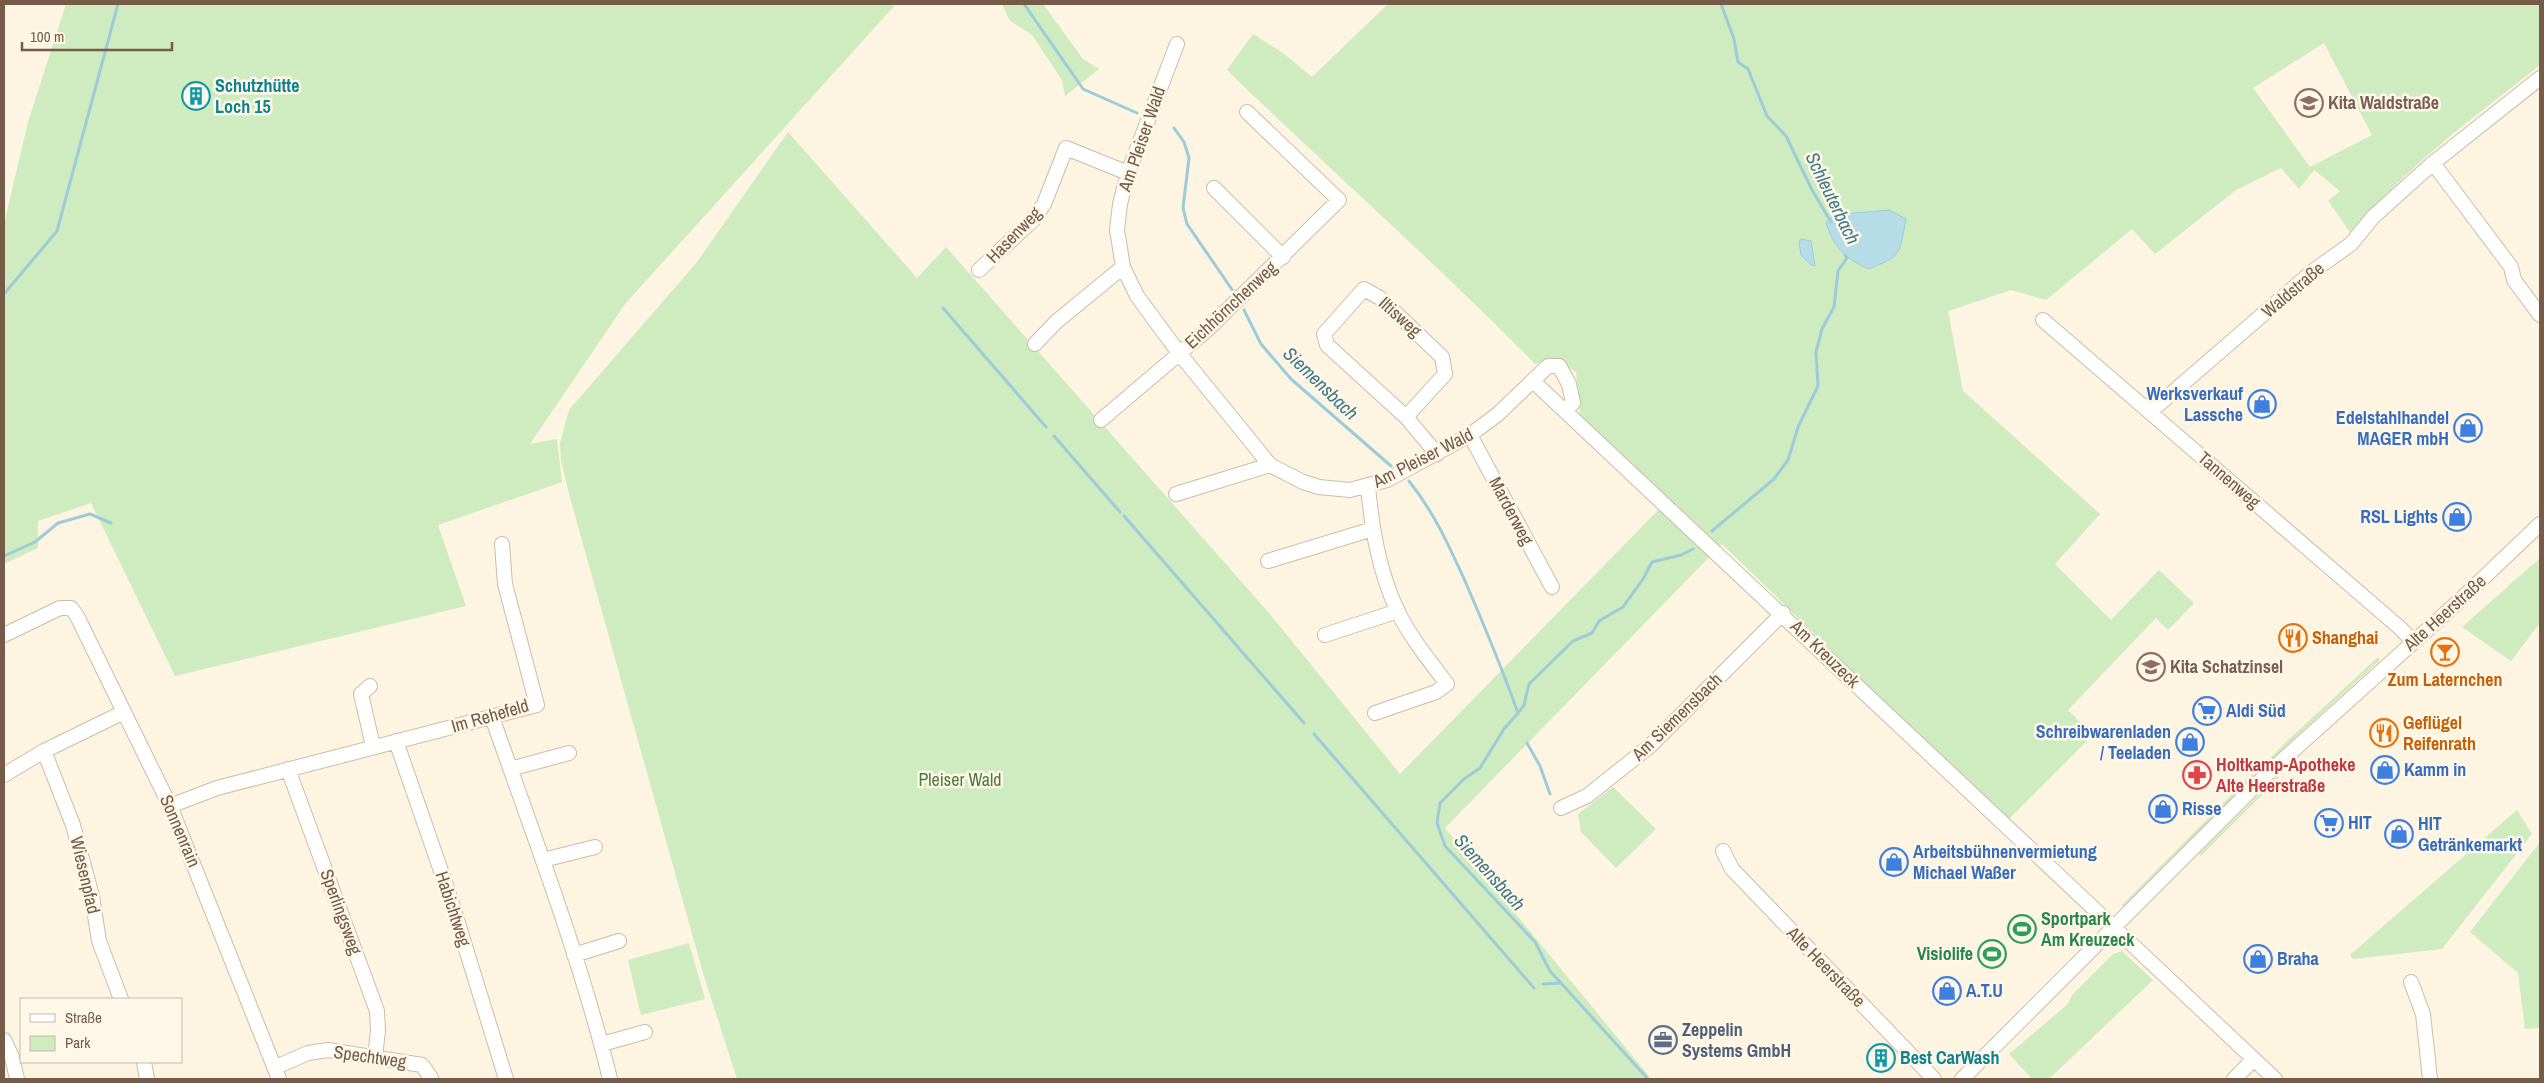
<svg xmlns="http://www.w3.org/2000/svg" width="2544" height="1083" font-family="'Archivo Narrow',sans-serif">
  <style>
    .green { fill: #cfebc0; fill-rule: evenodd }
    .water { fill: #b6dde7; stroke: #9cccd9 }
    .lines { fill: none; stroke-linecap: round; stroke-linejoin: round }
    .stream { stroke: #9cccd9; stroke-width: 3 }
    .minor-casing { stroke: #cebca8; stroke-width: 16 }
    .minor { stroke: #fff; stroke-width: 14 }
    .labels { text-anchor: middle; stroke-width: 5; stroke-linejoin: round; paint-order: stroke }
    .culture-label { font-size: 18px; font-weight: bold; fill: #0d838f; stroke: #fff8e9; text-anchor: start }
    .education-label { font-size: 18px; font-weight: bold; fill: #785e54; stroke: #fff8e9; text-anchor: start }
    .street-label { font-size: 18px; fill: #755b48; stroke: #fff8e9 }
    .shop-label { font-size: 18px; font-weight: bold; fill: #366cbe; stroke: #fff8e9; text-anchor: start }
    .food-label { font-size: 18px; font-weight: bold; fill: #c56008; stroke: #fff8e9; text-anchor: start }
    .health-label { font-size: 18px; font-weight: bold; fill: #be3a42; stroke: #fff8e9; text-anchor: start }
    .park-label { font-size: 18px; fill: #4d7c3f; stroke: #fff8e9 }
    .leisure-label { font-size: 18px; font-weight: bold; fill: #27864d; stroke: #fff8e9; text-anchor: start }
    .service-label { font-size: 18px; font-weight: bold; fill: #4e5e75; stroke: #fff8e9; text-anchor: start }
    .water-label { font-size: 19px; font-style: italic; fill: #41798a; stroke: #fff8e9 }
  </style>
  <rect width="100%" height="100%" fill="#fdf4e2"/>
  <path class="green" d="M66,4H896L625,304L530,444L557,439L562,482L438,525L466,606L175,676L91,503L38,521V548L4,564V224L28,122Z
    M1002,4H1043L1083,59L1099,69L1065,96L1062,80L1032,35L1010,21Z
    M1388,4H2540V65C2475,117 2402,168 2352,235L2328,201L2340,191L2314,170L2299,189L2281,168L2236,190L2155,254L2132,229L2046,300L2011,290L1948,311L1963,391L2100,514L2055,564L2111,620L2159,570L2194,603L2168,630L2156,618L2068,710L2093,735L2007,821L1722,544L1445,828L1649,1076L1647,1079H737L703,973L569,494L561,460L560,443L569,410L697,262L788,132L917,278L946,247L1269,613L1400,774L1668,500L1580,417L1576,372L1555,359L1535,364C1436,263 1329,169 1227,70L1253,34L1283,53L1312,77ZM2324,43L2372,135L2310,167L2253,88ZM1889,210L1868,269L1867,213Z
    M2540,558V623L2511,661L2462,627Z
    M2378,657L2380,660L2272,759L2271,757L2285,743Z
    M2252,774L2255,776L2125,906H2121Z
    M2279,775V778L2201,856L2199,854Z
    M1613,787L1656,829L1616,868L1581,832L1578,814Z
    M2517,810L2532,834L2442,949L2353,959L2350,955Z
    M2540,842V1028L2525,1029L2518,973L2470,932Z
    M689,943L705,999L641,1015L628,960Z
    M2122,951L2153,980L2049,1079H2032L2009,1054L2068,1004L2072,995L2113,954Z"/>
  <path class="water" d="M1889,210L1906,219C1899,254 1903,256 1868,269C1844,257 1834,248 1826,222L1833,215Z
    M1801,239L1811,241L1815,266L1811,265L1801,255L1799,242Z"/>
  <g class="lines">
    <path class="stream" d="M1024,4L1083,89L1137,113
      M1721,4L1734,39L1738,62L1748,69L1767,116L1786,136L1812,190L1831,222
      M1174,128L1184,142L1189,158L1183,208L1187,224L1233,291
      M4,294L57,231L118,4
      M943,308L1046,427
      M1244,310L1261,344L1291,379L1391,466
      M1054,436L1120,512
      M1409,481C1435,514 1448,544 1465,581C1484,625 1502,668 1518,713L1504,729L1480,768L1464,779L1440,803L1437,823L1445,846L1535,942L1550,971L1648,1079
      M1124,516L1304,723
      M1712,531L1774,479L1788,460L1798,427L1818,386L1816,352L1822,329L1834,307L1838,271L1847,258L1845,255
      M4,556L35,542L58,523L90,514L111,523
      M1518,713L1524,705L1529,684L1573,641L1592,633L1599,621L1623,607L1643,579L1652,562L1681,555L1693,549
      M1314,734L1534,988
      M1527,743L1540,766L1550,794
      M1543,984L1561,983"/>
    <defs>
      <path id="minor" d="M1177,44L1128,173L1120,204L1117,230L1123,267L1137,296L1179,353L1270,465L1303,482L1319,487L1350,490L1387,480L1470,435L1498,414L1548,366H1559L1569,384L1573,403L1565,410
        M2433,163L2511,267L2514,280L2540,315
        M1214,188L1283,257
        M979,270L1033,220L1044,204L1066,148L1128,173
        M2043,320L2400,628L2414,642
        M1035,344L1056,322L1123,267
        M1534,382L2275,1079
        M2150,412L2313,271L2351,244L2373,217L2433,163L2540,78
        M1406,417L1445,374L1442,357L1380,298L1364,289L1324,334L1327,345L1406,417L1437,454
        M1101,420L1207,330L1339,200L1247,112
        M1470,435L1552,587
        M1368,487C1372,529 1379,571 1397,610C1410,637 1429,660 1447,684L1436,692L1375,713
        M1176,494L1270,465
        M1268,561L1373,529
        M4,635L60,608H71L77,616L124,712
        M1325,635L1398,611
        M370,686L361,694L373,746
        M492,717C534,837 580,956 610,1079
        M396,741L450,897L506,1079
        M44,751L73,825L92,896L99,941L121,999
        M288,769L377,1011L378,1031L375,1057
        M510,769L569,753
        M4,775L44,751L124,712L170,806L279,1079
        M170,806L217,788L537,705L505,584L502,544
        M1561,808L1587,796L1650,746L1783,613
        M1723,851L1732,869L1934,1079
        M543,860L595,847
        M574,955L619,941
        M2411,982L2423,1014L2430,1079
        M4,1040L12,1057L17,1079
        M602,1044L645,1032
        M144,1062L147,1079
        M276,1067L308,1053L328,1050L422,1065L431,1078
        M1962,1079L2267,774L2457,603L2540,524
        M2234,1079L2254,1059"/>
    </defs>
    <use href="#minor" class="minor-casing"/>
    <use href="#minor" class="minor"/>
  </g>
  <defs>
    <symbol id="building-ring" viewBox="-11 -11 22 22"><circle r="9.5" fill="#fff8e9" stroke="#0f9aa8" stroke-width="1.5"/><path d="M-4-6H4V6H1V3H-1V6H-4ZM-2.5-4.3h1.7v1.8h-1.7ZM.8-4.3h1.7v1.8H.8ZM-2.5-1h1.7V.8h-1.7ZM.8-1h1.7V.8H.8Z" fill="#0f9aa8"/></symbol>
    <symbol id="school-ring" viewBox="-11 -11 22 22"><circle r="9.5" fill="#fff8e9" stroke="#8d6e63" stroke-width="1.5"/><path d="M0-5L7-2L0 1L-7-2ZM-4 1L0 2.5L4 1V4Q0 6-4 4Z" fill="#8d6e63"/></symbol>
    <symbol id="shop-ring" viewBox="-11 -11 22 22"><circle r="9.5" fill="#fff8e9" stroke="#3f7fe0" stroke-width="1.5"/><path d="M-5-2.5h2.3a2.7 3.5 0 0 1 5.4 0H5L5.5 6h-11ZM-1.5-2.5h3a1.5 2.3 0 0 0-3 0Z" fill="#3f7fe0"/></symbol>
    <symbol id="restaurant-ring" viewBox="-11 -11 22 22"><circle r="9.5" fill="#fff8e9" stroke="#e8710a" stroke-width="1.5"/><path d="M-5-6h1v4h1v-4h1v4h1v-4h1v5L-1.5 .5V6h-2V.5L-5-1ZM5-6V6H3V1.5H1.5Q1.5-4 5-6Z" fill="#e8710a"/></symbol>
    <symbol id="bar-ring" viewBox="-11 -11 22 22"><circle r="9.5" fill="#fff8e9" stroke="#e8710a" stroke-width="1.5"/><path d="M-6-5H6L.8 .8V4.5H3.5V6h-7V4.5H-.8V.8Z" fill="#e8710a"/></symbol>
    <symbol id="supermarket-ring" viewBox="-11 -11 22 22"><circle r="9.5" fill="#fff8e9" stroke="#3f7fe0" stroke-width="1.5"/><path d="M-6-5.5h2.5l.6 2H6L4.5 2H-2.5L-4.4-4H-6ZM-1.5 3.2a1.3 1.3 0 1 0 .1 0ZM3 3.2a1.3 1.3 0 1 0 .1 0Z" fill="#3f7fe0"/></symbol>
    <symbol id="pharmacy-ring" viewBox="-11 -11 22 22"><circle r="9.5" fill="#fff8e9" stroke="#e0444e" stroke-width="1.5"/><path d="M-2-6h4v4h4v4h-4v4h-4v-4h-4v-4h4Z" fill="#e0444e"/></symbol>
    <symbol id="stadium-ring" viewBox="-11 -11 22 22"><circle r="9.5" fill="#fff8e9" stroke="#2e9e5b" stroke-width="1.5"/><path d="M0-5a6.5 5 0 1 0 0 10a6.5 5 0 1 0 0-10ZM-3.5-1.8h7v3.6h-7Z" fill="#2e9e5b"/></symbol>
    <symbol id="office-ring" viewBox="-11 -11 22 22"><circle r="9.5" fill="#fff8e9" stroke="#5c6f8a" stroke-width="1.5"/><path d="M-6-3h4V-5.5h4V-3h4V5H-6ZM-1-4.5V-3h2v-1.5ZM-6 0V1H6V0Z" fill="#5c6f8a"/></symbol>
  </defs>
  <g fill-rule="evenodd">
    <use href="#building-ring" x="180" y="80" width="32" height="32"/>
    <use href="#school-ring" x="2293" y="87" width="32" height="32"/>
    <use href="#shop-ring" x="2246" y="388" width="32" height="32"/>
    <use href="#shop-ring" x="2452" y="412" width="32" height="32"/>
    <use href="#shop-ring" x="2441" y="501" width="32" height="32"/>
    <use href="#restaurant-ring" x="2277" y="622" width="32" height="32"/>
    <use href="#bar-ring" x="2429" y="636" width="32" height="32"/>
    <use href="#school-ring" x="2135" y="651" width="32" height="32"/>
    <use href="#supermarket-ring" x="2191" y="695" width="32" height="32"/>
    <use href="#restaurant-ring" x="2368" y="717" width="32" height="32"/>
    <use href="#shop-ring" x="2174" y="726" width="32" height="32"/>
    <use href="#shop-ring" x="2369" y="754" width="32" height="32"/>
    <use href="#pharmacy-ring" x="2181" y="759" width="32" height="32"/>
    <use href="#shop-ring" x="2147" y="793" width="32" height="32"/>
    <use href="#supermarket-ring" x="2313" y="807" width="32" height="32"/>
    <use href="#shop-ring" x="2383" y="818" width="32" height="32"/>
    <use href="#shop-ring" x="1878" y="846" width="32" height="32"/>
    <use href="#stadium-ring" x="2006" y="913" width="32" height="32"/>
    <use href="#stadium-ring" x="1976" y="938" width="32" height="32"/>
    <use href="#shop-ring" x="2242" y="943" width="32" height="32"/>
    <use href="#shop-ring" x="1931" y="975" width="32" height="32"/>
    <use href="#office-ring" x="1647" y="1024" width="32" height="32"/>
    <use href="#building-ring" x="1865" y="1042" width="32" height="32"/>
  </g>
  <g class="labels">
    <g class="culture-label">
      <text x="215" y="92">Schutzhütte<tspan x="215" dy="21">Loch 15</tspan></text>
      <text x="1900" y="1064">Best CarWash</text>
    </g>
    <g class="education-label">
      <text x="2328" y="109">Kita Waldstraße</text>
      <text x="2170" y="673">Kita Schatzinsel</text>
    </g>
    <g class="street-label">
      <text transform="translate(1142 139) rotate(-71)" y="6">Am Pleiser Wald</text>
      <text transform="translate(1014 235) rotate(-46)" y="6">Hasenweg</text>
      <text transform="translate(2293 290) rotate(-40)" y="6">Waldstraße</text>
      <text transform="translate(1231 305) rotate(-43)" y="6">Eichhörnchenweg</text>
      <text transform="translate(1400 317) rotate(42)" y="6">Iltisweg</text>
      <text transform="translate(1423 458) rotate(-27)" y="6">Am Pleiser Wald</text>
      <text transform="translate(2229 480) rotate(41)" y="6">Tannenweg</text>
      <text transform="translate(1511 511) rotate(62)" y="6">Marderweg</text>
      <text transform="translate(2445 613) rotate(-42)" y="6">Alte Heerstraße</text>
      <text transform="translate(1825 654) rotate(44)" y="6">Am Kreuzeck</text>
      <text transform="translate(490 716) rotate(-16)" y="6">Im Rehefeld</text>
      <text transform="translate(1677 717) rotate(-44)" y="6">Am Siemensbach</text>
      <text transform="translate(180 831) rotate(67)" y="6">Sonnenrain</text>
      <text transform="translate(85 875) rotate(77)" y="6">Wiesenpfad</text>
      <text transform="translate(453 909) rotate(72)" y="6">Habichtweg</text>
      <text transform="translate(341 912) rotate(70)" y="6">Sperlingsweg</text>
      <text transform="translate(1826 967) rotate(46)" y="6">Alte Heerstraße</text>
      <text transform="translate(370 1057) rotate(8)" y="6">Spechtweg</text>
    </g>
    <g class="shop-label">
      <text x="2243" y="400" text-anchor="end">Werksverkauf<tspan x="2243" dy="21">Lassche</tspan></text>
      <text x="2449" y="424" text-anchor="end">Edelstahlhandel<tspan x="2449" dy="21">MAGER mbH</tspan></text>
      <text x="2438" y="523" text-anchor="end">RSL Lights</text>
      <text x="2226" y="717">Aldi Süd</text>
      <text x="2171" y="738" text-anchor="end">Schreibwarenladen<tspan x="2171" dy="21">/ Teeladen</tspan></text>
      <text x="2404" y="776">Kamm in</text>
      <text x="2182" y="815">Risse</text>
      <text x="2348" y="829">HIT</text>
      <text x="2418" y="830">HIT<tspan x="2418" dy="21">Getränkemarkt</tspan></text>
      <text x="1913" y="858">Arbeitsbühnenvermietung<tspan x="1913" dy="21">Michael Waßer</tspan></text>
      <text x="2277" y="965">Braha</text>
      <text x="1966" y="997">A.T.U</text>
    </g>
    <g class="food-label">
      <text x="2312" y="644">Shanghai</text>
      <text x="2445" y="686" text-anchor="middle">Zum Laternchen</text>
      <text x="2403" y="729">Geflügel<tspan x="2403" dy="21">Reifenrath</tspan></text>
    </g>
    <g class="health-label">
      <text x="2216" y="771">Holtkamp-Apotheke<tspan x="2216" dy="21">Alte Heerstraße</tspan></text>
    </g>
    <g class="park-label">
      <text x="960" y="786">Pleiser Wald</text>
    </g>
    <g class="leisure-label">
      <text x="2041" y="925">Sportpark<tspan x="2041" dy="21">Am Kreuzeck</tspan></text>
      <text x="1973" y="960" text-anchor="end">Visiolife</text>
    </g>
    <g class="service-label">
      <text x="1682" y="1036">Zeppelin<tspan x="1682" dy="21">Systems GmbH</tspan></text>
    </g>
    <g class="water-label">
      <text transform="translate(1833 198) rotate(64)" y="7">Schleuterbach</text>
      <text transform="translate(1321 383) rotate(44)" y="7">Siemensbach</text>
      <text transform="translate(1490 872) rotate(48)" y="7">Siemensbach</text>
    </g>
  </g>
  <rect width="2544" height="1083" fill="none" stroke="#755b48" stroke-width="10"/>
  <rect x="20" y="998" width="162" height="65" fill="#fff8e9" stroke="#c8b9a9"/>
  <rect x="30" y="1014" width="25" height="8" fill="#ffffff" stroke="#c8b9a9"/>
  <text x="65" y="1023" font-size="15" fill="#755b48">Straße</text>
  <rect x="30" y="1036" width="25" height="15" fill="#cfebc0" stroke="#c8b9a9"/>
  <text x="65" y="1048" font-size="15" fill="#755b48">Park</text>
  <path d="M22 42v8h150v-8" fill="none" stroke="#755b48" stroke-width="2.5"/>
  <text x="30" y="42" font-size="15" fill="#755b48" stroke="#fff8e9" stroke-width="4" paint-order="stroke">100 m</text>
</svg>
